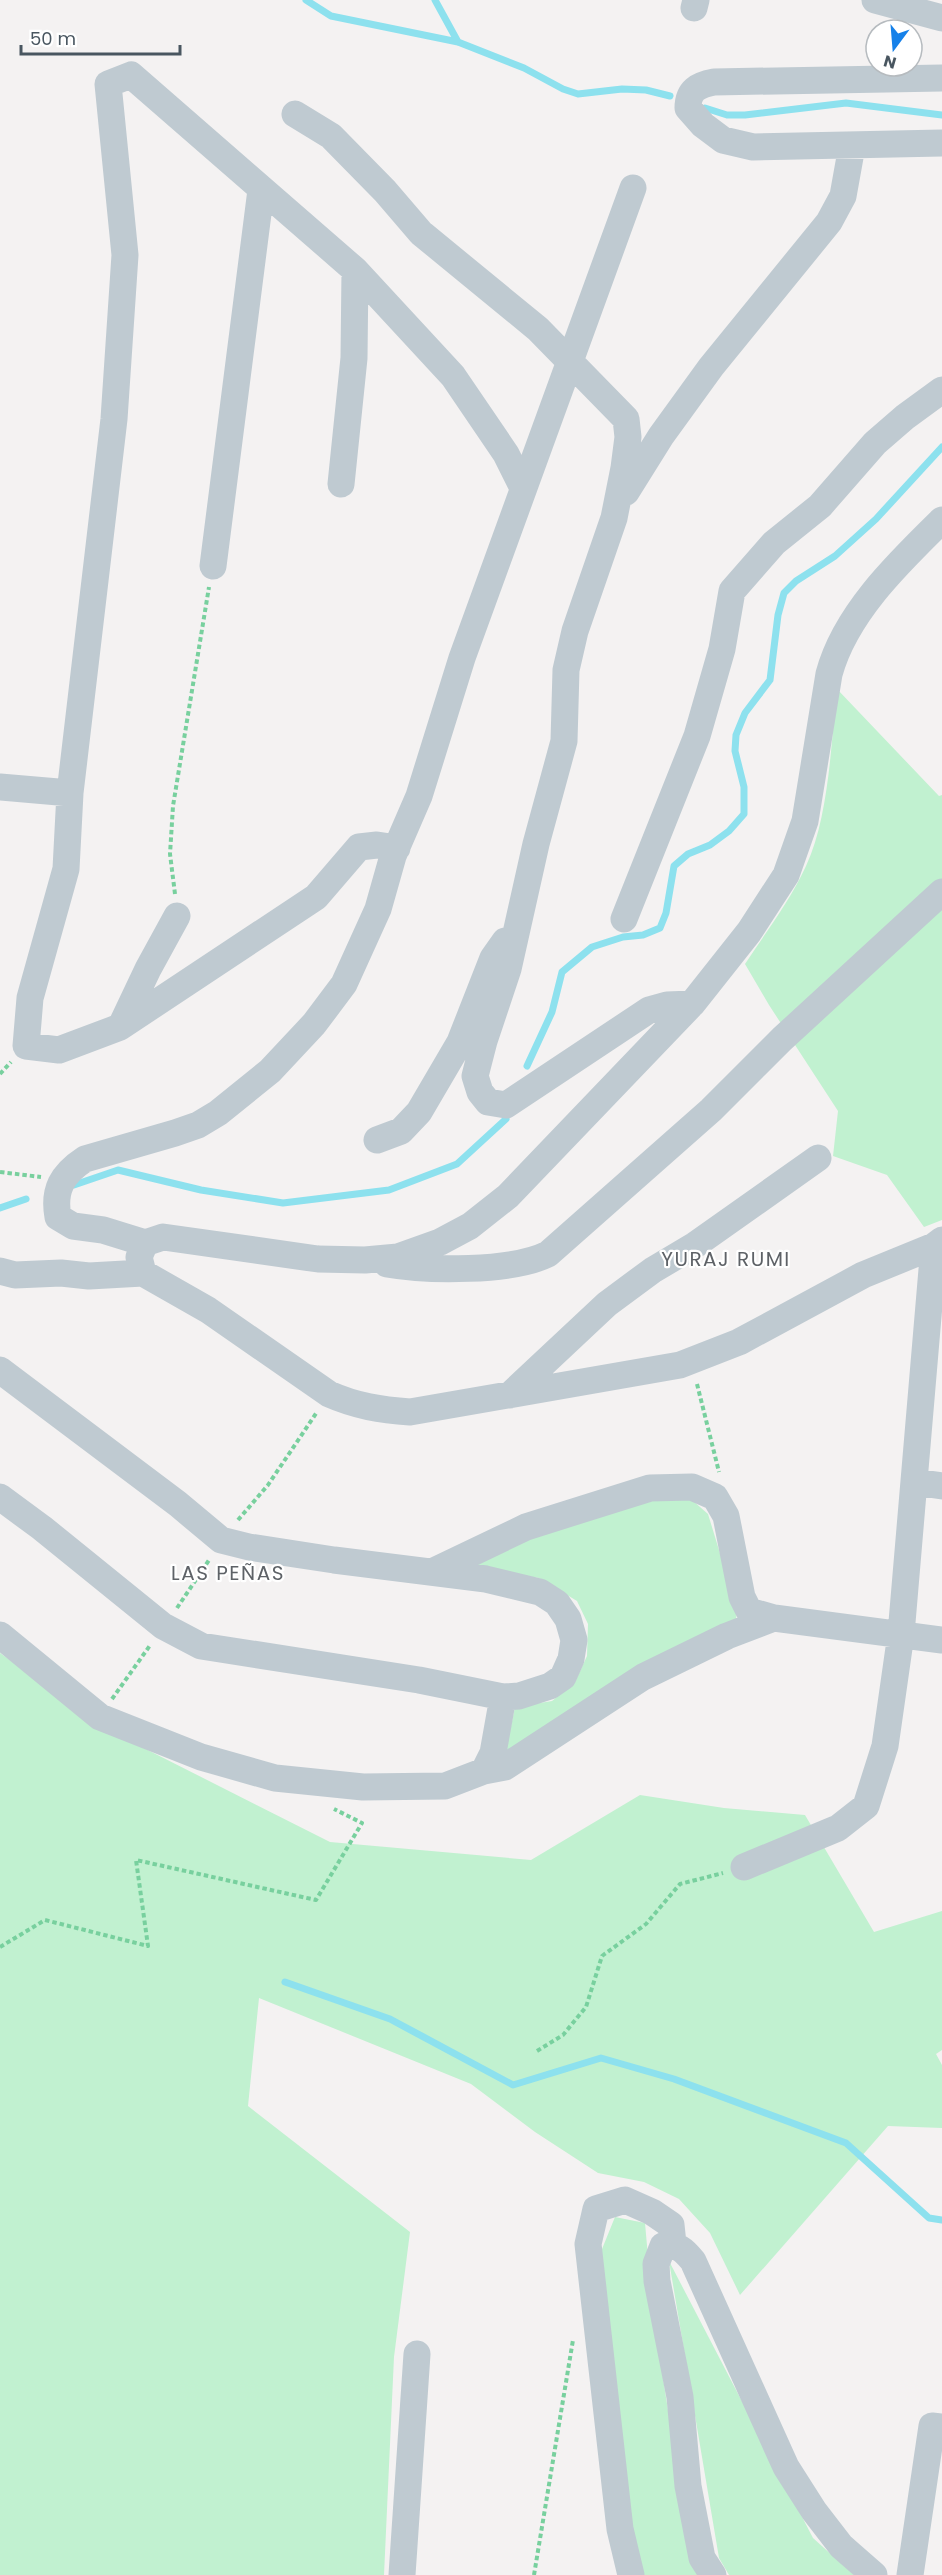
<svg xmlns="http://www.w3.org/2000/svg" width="942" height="2575" font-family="Poppins,sans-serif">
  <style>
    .green { fill: #c1f1d0 }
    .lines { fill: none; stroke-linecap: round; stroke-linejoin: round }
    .stream { stroke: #8de1ee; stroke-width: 7 }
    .path { stroke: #78d09e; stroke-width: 4; stroke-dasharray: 4.5 3; stroke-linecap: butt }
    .minor { stroke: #bfcad1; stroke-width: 27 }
    .labels { text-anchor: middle; stroke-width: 4.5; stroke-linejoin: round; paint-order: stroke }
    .neighbourhood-label { font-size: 20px; letter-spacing: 1.5px; fill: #5e6267; stroke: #fff }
  </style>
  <rect width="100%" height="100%" fill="#f4f2f2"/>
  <path class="green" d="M837,689L939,796L942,795V1220L924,1227L887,1175L833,1156L838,1111L769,1005L745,964C766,932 790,901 806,866C829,817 831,743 837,689Z
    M666,1496L692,1500L708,1514L737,1609L736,1620L505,1755L515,1707L552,1701L575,1682L587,1656L588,1624L577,1601L539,1578L464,1566L533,1532Z
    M0,1653L110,1731L330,1842L531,1860L640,1795L724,1808L805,1815L874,1932L942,1911V2050L936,2054L942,2065V2128L888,2126L740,2295L710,2233L679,2199L644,2182L598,2173L535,2132L471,2084L259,1998L248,2106L410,2232L394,2357L384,2575H0Z
    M615,2217L645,2223L653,2313L688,2540L703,2575H641L627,2512L600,2254Z
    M669,2261L813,2538L854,2575H729L719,2558Z"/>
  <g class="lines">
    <path class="stream" d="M306,0L331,16L458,42L524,68L563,89L578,94L622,89L646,90L670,96
      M435,0L458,42
      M705,108L727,115H745L846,103L942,115
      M527,1066L552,1012L562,972L592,947L623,937L643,935L660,928L666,913L674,866L688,854L710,845L729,831L744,814V787L735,751L736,735L745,713L770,680L778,615L784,593L796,581L835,556L876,519L942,447
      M74,1185L118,1170L201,1190L283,1203L389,1190L457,1164L506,1119
      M0,1208L26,1199
      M285,1982L390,2019L513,2085L601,2058L674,2079L846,2143L929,2218L942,2220"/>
    <path class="path" d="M175,894L170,854L173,806L209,587
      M0,1074L11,1062
      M0,1172L41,1177
      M697,1384L719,1472
      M238,1520L268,1485L317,1412
      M177,1608L209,1560
      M112,1699L151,1644
      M0,1947L45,1920L148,1946L136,1860L316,1900L362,1823L334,1809
      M537,2051L563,2035L586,2007L602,1956L646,1924L680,1884L723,1873
      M534,2575L573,2340"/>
    <path class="minor" d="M875,0L942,18
      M694,8L696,0
      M942,78L714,82C698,85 688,90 688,108L703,125L723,140L753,147L942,143
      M295,114L331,136L385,191L421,233L538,329L626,419L628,437L624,468L614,518L575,631L566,670L564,741L536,844L508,969L484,1041L475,1076L480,1092L488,1102L506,1105L649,1010L667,1005L692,1004
      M633,188L462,658L419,796L393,856L378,909L344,984L314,1024L270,1071L218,1113L198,1125L175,1133L85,1159C62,1174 53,1190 58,1217L73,1226L103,1230L145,1243L163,1237L318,1259L365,1260L398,1257L440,1242L470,1226L508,1196L692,1004L749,932L786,875L805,821L829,674C845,614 898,563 942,520
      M341,484L354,358L355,270
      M626,492L661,436L711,367L829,222L843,196L852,146
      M213,566L261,190
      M0,787L70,793
      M397,848L377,845L359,847L316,897L120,1027L59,1050L26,1046L30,998L66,869L70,793L114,419L125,255L108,84L131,75L355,270L453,376L506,454L523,488
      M624,919L697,736L722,649L732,591L774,543L820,506L875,443L905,417L942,390
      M121,1026L148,969L177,916
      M377,1140L401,1131L419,1112L460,1042L493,958L505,941
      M145,1243L139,1257L143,1273L208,1310L329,1394C356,1406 381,1410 410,1412L680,1365L739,1342L863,1275L934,1246L942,1240
      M387,1264C427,1271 512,1272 548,1254L711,1110L782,1039L942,892
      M0,1271L15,1275L61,1273L89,1276L143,1273
      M0,1370L178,1504L221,1540L249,1547L334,1560L486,1579L540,1592L557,1603L568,1619L574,1640L571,1659L563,1677L550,1686L519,1696L503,1697L419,1680L201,1646L163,1626L42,1528L0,1497
      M510,1395L607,1304L653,1270L695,1245L818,1158
      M915,1482L942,1486
      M432,1572L526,1527L650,1488L692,1487L715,1497L726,1516L742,1597L749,1611L774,1618L942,1640
      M0,1635L100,1717L201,1757L275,1778L363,1787L445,1786L484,1771L493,1753L503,1697
      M484,1771L505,1767L643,1677L727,1636L774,1618
      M744,1867L838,1828L866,1806L885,1746L901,1634L934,1246
      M402,2575L417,2354
      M631,2575L620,2529L588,2244L596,2209L625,2200L652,2212L671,2225L673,2244
      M713,2575L702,2558L688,2486L680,2397L657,2281L656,2264L663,2246C678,2244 684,2250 693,2261L786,2467L814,2511L841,2546L874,2575
      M910,2575L932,2426L942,2427"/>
  </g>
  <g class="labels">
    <g class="neighbourhood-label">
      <text x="726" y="1266">YURAJ RUMI</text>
      <text x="228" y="1580">LAS PEÑAS</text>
    </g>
  </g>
  <g transform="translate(894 48) rotate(196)"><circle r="28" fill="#ffffff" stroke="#b6bbbf" stroke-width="1.5"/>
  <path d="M0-4.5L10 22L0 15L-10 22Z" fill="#1681e9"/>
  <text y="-9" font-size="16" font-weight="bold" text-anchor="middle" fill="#495660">N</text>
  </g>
  <path d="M21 45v9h159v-9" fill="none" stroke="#495660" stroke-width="3"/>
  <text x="30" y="45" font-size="18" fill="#495660" stroke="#ffffff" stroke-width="4.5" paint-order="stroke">50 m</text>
</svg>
